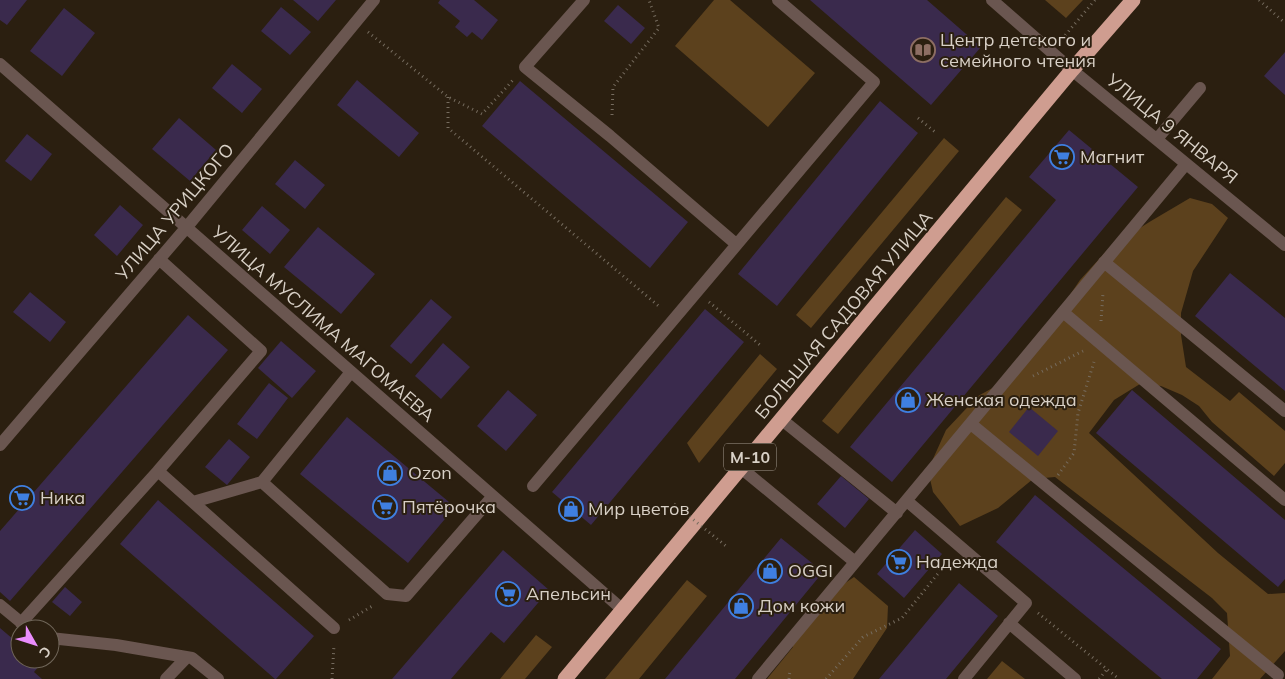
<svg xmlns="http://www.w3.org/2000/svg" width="1285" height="679" font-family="Mulish,sans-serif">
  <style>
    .green { fill: #5c411d }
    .building { fill: #3a2a4d }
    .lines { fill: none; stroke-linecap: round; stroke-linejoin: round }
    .path { stroke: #766c5f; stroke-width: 3; stroke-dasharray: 1 4; stroke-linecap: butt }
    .minor { stroke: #6a5650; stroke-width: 12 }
    .highway { stroke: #cf9d90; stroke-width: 15 }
    .path-bridge { stroke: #766c5f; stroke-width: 3; stroke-dasharray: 1 4; stroke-linecap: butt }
    .labels { text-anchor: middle; stroke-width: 4; stroke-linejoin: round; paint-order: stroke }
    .shield { fill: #2b1f10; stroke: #a49b8f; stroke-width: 1 }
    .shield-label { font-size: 16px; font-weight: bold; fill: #d8d0c6 }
    .poi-label { font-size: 18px; fill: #d8d0c6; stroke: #2b1f10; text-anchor: start }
    .street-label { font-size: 18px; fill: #d8d0c6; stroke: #2b1f10 }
  </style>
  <rect width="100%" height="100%" fill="#2b1f10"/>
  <path class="green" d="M714,0H730L815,73L768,127L675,46Z
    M1045,0H1083L1066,18Z
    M944,138L959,151L811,328L796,315Z
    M1006,197L1022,210L838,434L822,421Z
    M1190,198L1212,204L1228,218L1193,271L1181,313V335L1186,367L1230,401L1239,392L1285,431V463L1274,476L1212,422L1199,406L1182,395L1161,386L1140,384L1114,400L1089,433L1218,553L1268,594L1285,593V651L1260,679H1212L1230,656L1227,613L1212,598L1055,477L1033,479L998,508L960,526L933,492L928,470L946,430L978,396L1016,375L1080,280L1111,246L1151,221Z
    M760,354L777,369L699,463L687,443Z
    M854,577L888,606L887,628L853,679H767L793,647L792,639L817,602Z
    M687,580L707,596L639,679H605Z
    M536,635L552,647L525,679H500Z
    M1002,661L1025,679H987Z"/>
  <path class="building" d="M0,0H27L7,25L0,20Z
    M293,0H336L318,21Z
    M440,0H474L498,20L482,40L472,32L467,37L455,27L460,21L438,3Z
    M810,0H927L981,47L931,105Z
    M618,5L645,28L631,44L604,21Z
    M281,7L311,32L290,55L261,31Z
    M64,8L95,33L62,76L30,51Z
    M1285,52V95L1264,76Z
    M232,64L262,89L242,113L212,88Z
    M357,80L419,133L399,157L337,105Z
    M520,81L688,222L650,268L482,126Z
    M880,101L918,133L777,306L738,274Z
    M179,118L216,150L190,181L152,149Z
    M1069,130L1138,187L892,482L850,447L1056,200L1029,177Z
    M27,134L52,154L31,181L5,161Z
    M295,160L325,185L305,209L275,184Z
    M120,205L143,225L117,256L94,235Z
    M262,206L290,230L270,254L242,230Z
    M318,227L375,274L341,314L284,267Z
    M1230,273L1285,318V391L1195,316Z
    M30,292L66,322L50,342L13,312Z
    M431,299L452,317L411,364L390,346Z
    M705,309L744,342L591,525L552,492Z
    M188,315L228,350L10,601L0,592V531Z
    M281,341L316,371L292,398L258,368Z
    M443,343L470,367L441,399L415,376Z
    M269,383L288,398L257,439L237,424Z
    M508,390L537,415L506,451L477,426Z
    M1132,390L1285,520V579L1278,587L1096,433Z
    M1029,407L1058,431L1038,456L1009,432Z
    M347,417L455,507L408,563L300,474Z
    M229,439L250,457L227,485L205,467Z
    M841,476L869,499L845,528L817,504Z
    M1035,495L1221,649L1197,679H1162L996,542Z
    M158,500L314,636L276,679H275L120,544Z
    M915,530L942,554L904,598L877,574Z
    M781,538L823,572L735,679H665Z
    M503,550L549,590L504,643L491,632L451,679H392Z
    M959,583L998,616L946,679H879Z
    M65,587L82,602L70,616L52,602Z
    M0,628L20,645V659H45L34,672L42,679H0Z"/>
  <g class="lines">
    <path class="path" d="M1259,0L1285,23
      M368,32L448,97L482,114L514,79
      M1062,39L1095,0
      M448,97V128L661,308
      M612,115L613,87L659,28L649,0
      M918,118L935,132
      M709,302L760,345
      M1101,321L1103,293
      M1033,376L1083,351
      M1058,475L1074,453L1078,413L1094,362
      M1038,613L1119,679
      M349,620L374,605
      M332,679L334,645
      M789,679L790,670
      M826,679L863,637L902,618L949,560
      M1099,679L1107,669"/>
    <path class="minor" d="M584,0L525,67L610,136L736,244
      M992,0L1072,70L1285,245
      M0,64L623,610
      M1157,139L1200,88
      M159,259L261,351L158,471L334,628
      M1104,262L1285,411
      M1063,312L1285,500
      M351,372L262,482L387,594L406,596L493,496
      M781,419L897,513
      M971,424L1278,675
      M0,445L186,228L374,0
      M741,468L855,562
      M533,486L874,82L778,0
      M907,501L1026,603L964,679
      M193,502L262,482
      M0,605L29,629
      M21,623L158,471
      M1009,623L1075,679
      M50,638L116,645L192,658L218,679
      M166,679L187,657
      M758,679L1186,164"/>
    <path class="highway" d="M565,679L1072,70L1133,0"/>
    <path class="path-bridge" d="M674,504L726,546"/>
  </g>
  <defs>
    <symbol id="library-ring" viewBox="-11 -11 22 22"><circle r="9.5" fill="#2b1f10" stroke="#8d6e63" stroke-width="1.5"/><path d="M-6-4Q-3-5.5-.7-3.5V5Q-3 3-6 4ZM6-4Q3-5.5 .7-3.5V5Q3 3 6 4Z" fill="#8d6e63"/></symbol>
    <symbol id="supermarket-ring" viewBox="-11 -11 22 22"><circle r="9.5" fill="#2b1f10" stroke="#3f7fe0" stroke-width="1.5"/><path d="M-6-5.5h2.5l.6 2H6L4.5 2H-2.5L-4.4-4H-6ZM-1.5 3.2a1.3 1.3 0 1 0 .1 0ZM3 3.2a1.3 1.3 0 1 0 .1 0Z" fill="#3f7fe0"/></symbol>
    <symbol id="shop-ring" viewBox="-11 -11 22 22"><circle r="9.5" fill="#2b1f10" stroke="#3f7fe0" stroke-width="1.5"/><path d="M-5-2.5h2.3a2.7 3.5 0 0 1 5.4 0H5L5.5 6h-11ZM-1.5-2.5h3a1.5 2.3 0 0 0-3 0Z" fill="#3f7fe0"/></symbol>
  </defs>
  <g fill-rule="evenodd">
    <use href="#library-ring" x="909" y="36" width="28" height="28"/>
    <use href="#supermarket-ring" x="1048" y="143" width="28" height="28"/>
    <use href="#shop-ring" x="894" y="386" width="28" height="28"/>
    <use href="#shop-ring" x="376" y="459" width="28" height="28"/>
    <use href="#supermarket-ring" x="8" y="484" width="28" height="28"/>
    <use href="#supermarket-ring" x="371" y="493" width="28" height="28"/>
    <use href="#shop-ring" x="557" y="495" width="28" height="28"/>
    <use href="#supermarket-ring" x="885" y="548" width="28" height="28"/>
    <use href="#shop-ring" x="756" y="557" width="28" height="28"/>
    <use href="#supermarket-ring" x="494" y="580" width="28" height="28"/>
    <use href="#shop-ring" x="727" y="592" width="28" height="28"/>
  </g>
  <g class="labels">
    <rect class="shield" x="724" y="443.5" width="52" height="27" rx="4"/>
    <g class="shield-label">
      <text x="750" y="463">М-10</text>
    </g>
    <g class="poi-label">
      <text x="940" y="46">Центр детского и<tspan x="940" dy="21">семейного чтения</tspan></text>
      <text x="1080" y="163">Магнит</text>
      <text x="926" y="406">Женская одежда</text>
      <text x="408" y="479">Ozon</text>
      <text x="40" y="504">Ника</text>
      <text x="402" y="513">Пятёрочка</text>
      <text x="588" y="515">Мир цветов</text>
      <text x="916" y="568">Надежда</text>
      <text x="788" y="577">OGGI</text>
      <text x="526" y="600">Апельсин</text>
      <text x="758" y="612">Дом кожи</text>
    </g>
    <g class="street-label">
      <text transform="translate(1172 129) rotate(39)" y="6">УЛИЦА 9 ЯНВАРЯ</text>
      <text transform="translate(175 212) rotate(-50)" y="6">УЛИЦА УРИЦКОГО</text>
      <text transform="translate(844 315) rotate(-50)" y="6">БОЛЬШАЯ САДОВАЯ УЛИЦА</text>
      <text transform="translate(323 324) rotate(41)" y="6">УЛИЦА МУСЛИМА МАГОМАЕВА</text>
    </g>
  </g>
  <g transform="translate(35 644) rotate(129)"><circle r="24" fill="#2b1f10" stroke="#706659"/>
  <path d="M0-4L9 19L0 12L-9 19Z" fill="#ea8dfd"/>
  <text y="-8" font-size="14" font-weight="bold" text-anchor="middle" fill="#d8d0c6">С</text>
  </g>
</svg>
